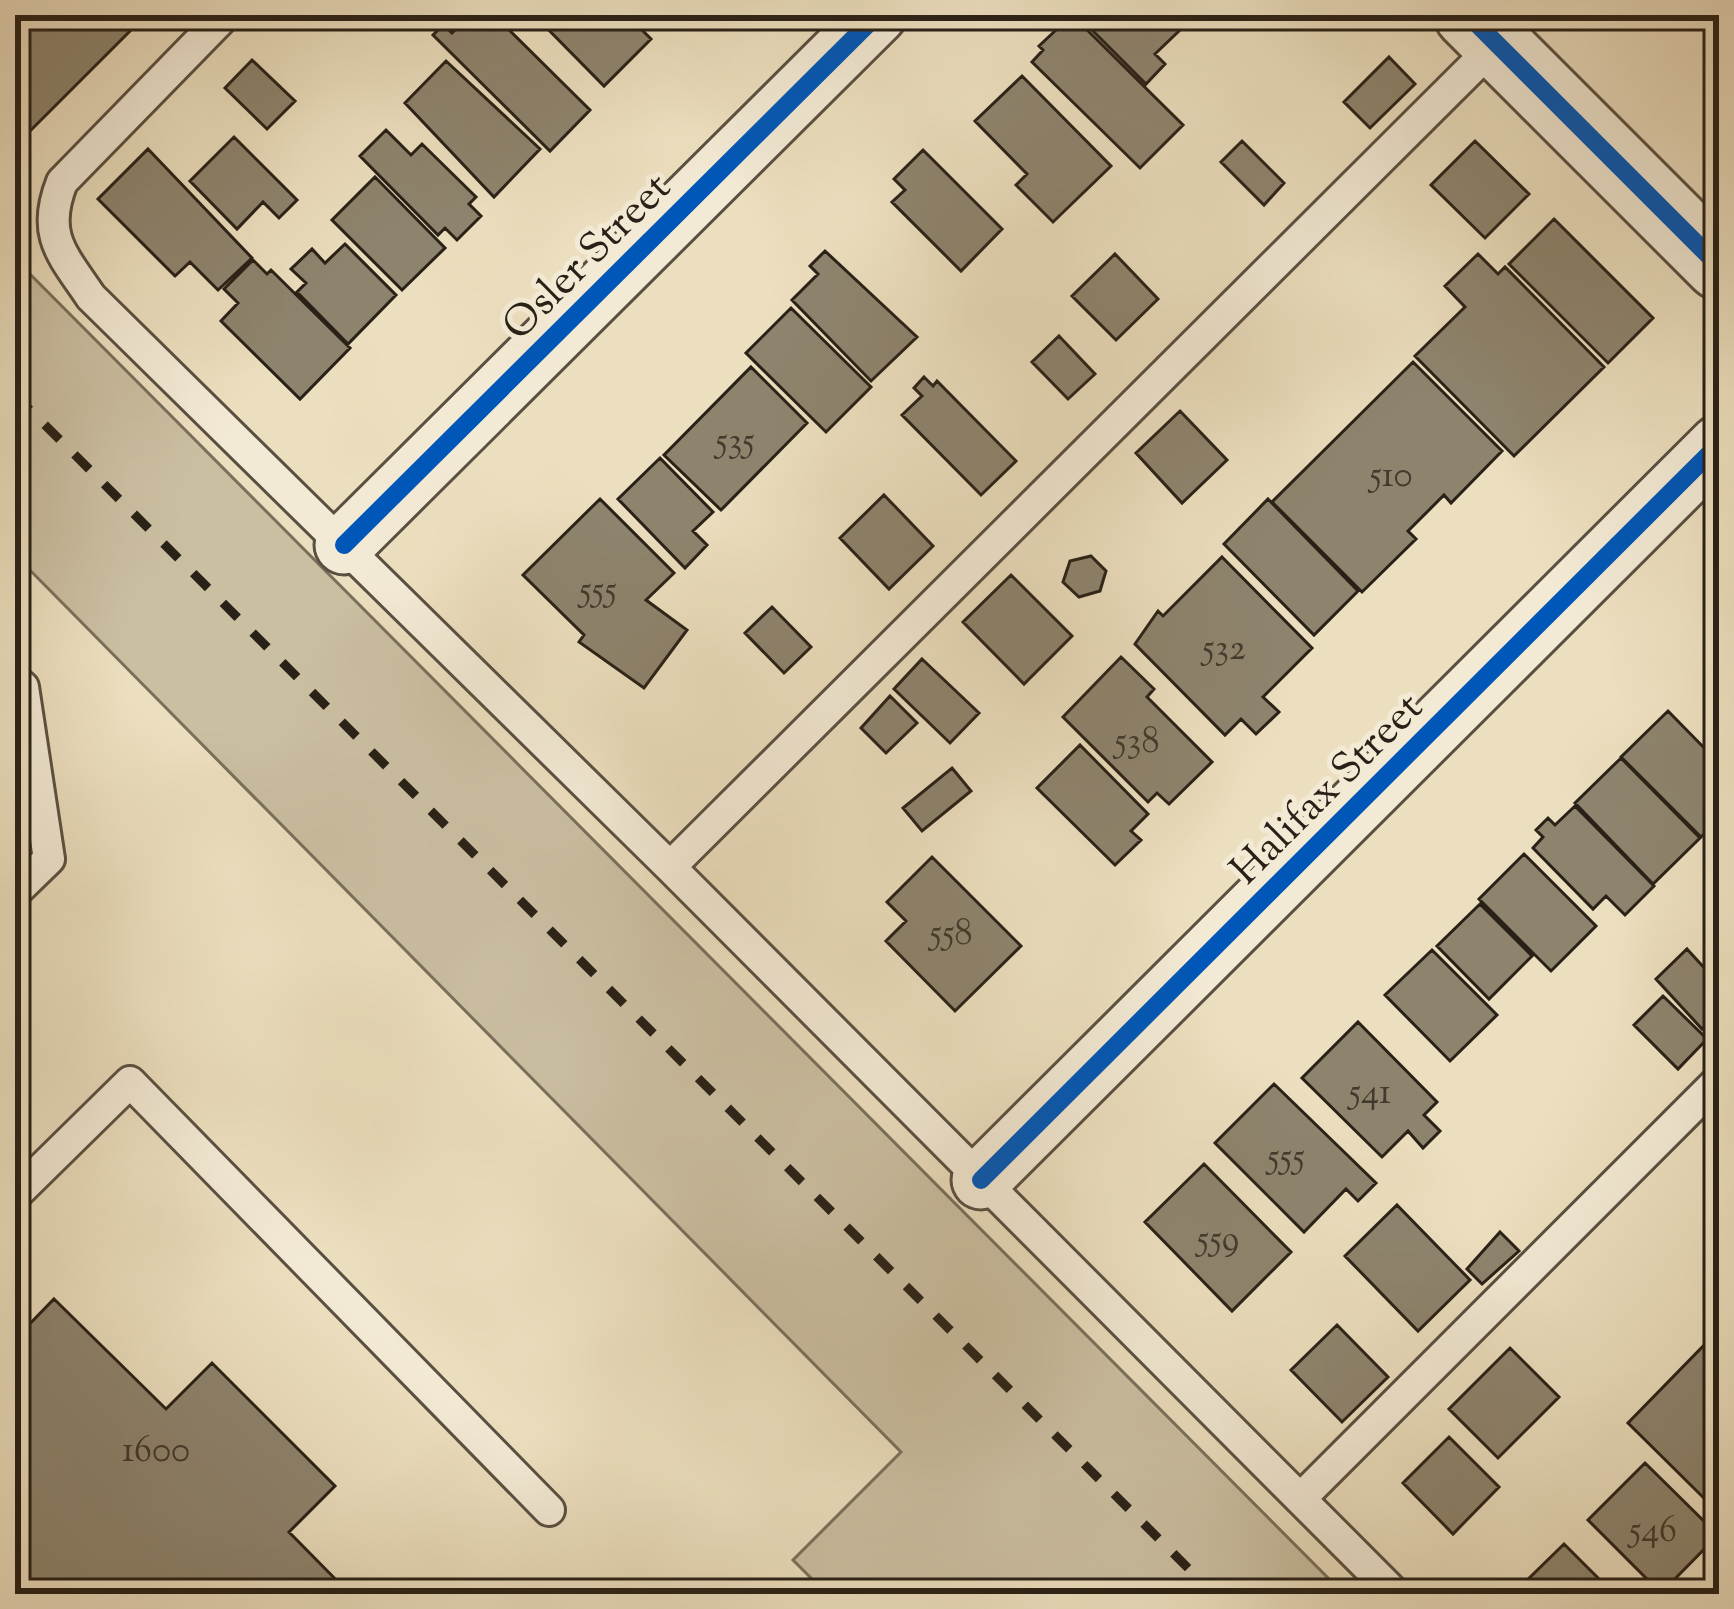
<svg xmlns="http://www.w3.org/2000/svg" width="1734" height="1609" font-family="'Sorts Mill Goudy',serif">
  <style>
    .green { fill: #cbbfa2; stroke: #7a705c; stroke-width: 3 }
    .building { fill: #8e846e; stroke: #292117; stroke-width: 3 }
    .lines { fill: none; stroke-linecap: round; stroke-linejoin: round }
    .service-casing { stroke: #5a5041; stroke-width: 36 }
    .minor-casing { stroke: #5a5041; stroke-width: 63 }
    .tertiary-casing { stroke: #5a5041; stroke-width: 72 }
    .service { stroke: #f3ead5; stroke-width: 30 }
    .minor { stroke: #f3ead5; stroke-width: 57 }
    .tertiary { stroke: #f3ead5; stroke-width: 66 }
    .rail { stroke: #292117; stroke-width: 9; stroke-dasharray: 21 21; stroke-linecap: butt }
    .cycleway-casing { stroke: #f3ead5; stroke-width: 26 }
    .cycleway { stroke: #0057b8; stroke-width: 18 }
    .labels { text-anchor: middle; stroke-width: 10; stroke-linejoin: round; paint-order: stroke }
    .number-label { font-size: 36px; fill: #423a2d }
    .street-label { font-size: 42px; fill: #292117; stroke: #f3ead5 }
  </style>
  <rect width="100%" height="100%" fill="#ecdfbf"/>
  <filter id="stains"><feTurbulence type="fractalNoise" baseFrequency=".00167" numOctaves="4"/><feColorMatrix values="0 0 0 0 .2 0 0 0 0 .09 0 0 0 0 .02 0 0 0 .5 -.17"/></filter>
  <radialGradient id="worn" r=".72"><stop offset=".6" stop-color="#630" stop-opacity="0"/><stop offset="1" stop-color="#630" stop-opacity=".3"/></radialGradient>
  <path class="green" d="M15,259L1344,1594H827L793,1560L901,1452L15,555Z"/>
  <path class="building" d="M15,15H134L140,21L17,144Z
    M470,15H494L590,110L550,151L433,35L443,25L452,33Z
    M534,15H627L651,39L604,86Z
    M1072,15L1183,125L1140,168L1032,62L1043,50L1039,46Z
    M1087,15H1163L1179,31L1155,54L1165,64L1146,84L1082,20Z
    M1389,57L1415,84L1370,128L1344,102Z
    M252,60L295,101L267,129L225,88Z
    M446,61L540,149L494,197L405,103Z
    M1022,76L1111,166L1053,222L1016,185L1027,174L975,121Z
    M386,130L411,155L422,144L476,197L469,204L481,216L457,240L445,228L438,235L360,156Z
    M234,137L297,200L279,218L263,202L237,229L190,181Z
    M1242,141L1284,183L1264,205L1221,162Z
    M1475,141L1529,194L1485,238L1431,185Z
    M148,149L252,258L218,290L190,262L175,276L98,199Z
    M923,150L1002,229L961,271L892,202L905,190L894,179Z
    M375,177L445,248L402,290L332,220Z
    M1554,219L1653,318L1608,363L1509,264Z
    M345,244L396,295L348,344L297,292L306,283L291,269L312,249L325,263Z
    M825,251L917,337L871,381L792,300L818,274L810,266Z
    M1115,254L1158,299L1116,340L1072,296Z
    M1478,254L1498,274L1505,267L1604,367L1514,456L1415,356L1465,307L1445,286Z
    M253,260L267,274L271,270L350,348L300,399L221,321L238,303L224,289Z
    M791,308L871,387L826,432L746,353Z
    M1059,336L1095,374L1068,399L1032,362Z
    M1413,362L1502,451L1451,503L1444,495L1408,531L1416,539L1362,592L1272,502Z
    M751,367L807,423L721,510L664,455Z
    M924,377L933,386L937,381L1016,461L981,495L902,415L922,396L914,388Z
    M1180,411L1227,460L1182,503L1136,453Z
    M660,458L713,512L693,531L707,545L685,568L618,499Z
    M884,495L933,546L889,589L840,538Z
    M600,499L674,573L646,600L687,630L644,688L579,642L584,635L523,575Z
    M1268,499L1358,591L1314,635L1224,544Z
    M1091,556L1106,571L1100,591L1079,597L1063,582L1070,561Z
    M1222,557L1312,648L1263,697L1279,712L1256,734L1241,719L1225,735L1135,644L1158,611L1163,616Z
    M1011,575L1072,636L1024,684L963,622Z
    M772,607L811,647L784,673L745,633Z
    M1121,657L1154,689L1147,697L1212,762L1169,804L1157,793L1148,802L1063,717Z
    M922,659L979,713L950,743L894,689Z
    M890,696L917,723L886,753L861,728Z
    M1668,711L1719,763V819L1701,837L1621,757Z
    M1080,745L1148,814L1131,831L1141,840L1115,865L1037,788Z
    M1621,758L1700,838L1653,884L1575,803Z
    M952,768L971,791L922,831L903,808Z
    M1575,806L1654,886L1625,915L1606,896L1593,909L1533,848L1543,837L1536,830L1548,818L1555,825Z
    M1524,854L1596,926L1551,971L1479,899Z
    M932,857L1021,946L955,1011L886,941L906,921L887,902Z
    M1480,904L1532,956L1489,999L1437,946Z
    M1687,949L1719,984V1013L1702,1029L1656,979Z
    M1432,950L1497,1015L1450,1061L1385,995Z
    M1663,996L1707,1039L1678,1069L1634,1025Z
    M1358,1022L1437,1102L1424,1115L1440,1131L1423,1148L1408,1131L1382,1157L1302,1078Z
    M1274,1084L1376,1183L1358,1201L1346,1189L1304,1232L1215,1143Z
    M1204,1164L1291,1252L1232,1311L1145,1222Z
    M1397,1205L1470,1280L1418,1331L1345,1256Z
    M1500,1232L1519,1251L1482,1284L1467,1269Z
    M54,1299L166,1409L212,1363L335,1486L289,1532L350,1594H15V1339Z
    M1337,1325L1388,1377L1342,1422L1291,1370Z
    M1714,1335L1719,1340V1513L1628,1423Z
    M1510,1348L1559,1397L1498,1458L1449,1409Z
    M1449,1437L1499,1487L1453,1534L1403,1483Z
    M1645,1463L1718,1535L1661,1593L1588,1520Z
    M1564,1544L1614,1594H1513Z"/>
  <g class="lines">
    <defs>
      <path id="service" d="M225,15L62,182C41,235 62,254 91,297L670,867L1395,1594
        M15,680L23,687L49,859L15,892
        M670,867L1525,15
        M15,1195L130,1082L549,1510
        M1300,1499L1719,1080"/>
      <path id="minor" d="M344,545L877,15
        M981,1180L1719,444"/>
      <path id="tertiary" d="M1468,15L1719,266"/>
    </defs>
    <use href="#service" class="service-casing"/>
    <use href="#minor" class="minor-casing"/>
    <use href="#tertiary" class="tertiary-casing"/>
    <use href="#service" class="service"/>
    <use href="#minor" class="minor"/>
    <use href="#tertiary" class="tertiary"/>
    <path class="rail" d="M15,395L1214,1594"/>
    <defs>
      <path id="cycleway" d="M1468,15L1719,266
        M344,545L877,15
        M981,1180L1719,444"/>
    </defs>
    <use href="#cycleway" class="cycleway-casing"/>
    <use href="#cycleway" class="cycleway"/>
  </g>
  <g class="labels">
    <g class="number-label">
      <text x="735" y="452">535</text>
      <text x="1391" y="486">510</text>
      <text x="598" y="601">555</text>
      <text x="1224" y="659">532</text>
      <text x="1137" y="752">538</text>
      <text x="951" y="944">558</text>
      <text x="1370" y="1103">541</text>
      <text x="1286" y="1168">555</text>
      <text x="1218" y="1250">559</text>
      <text x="156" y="1461">1600</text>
      <text x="1653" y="1541">546</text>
    </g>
    <g class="street-label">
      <text transform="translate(585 255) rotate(-45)" y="15">Osler Street</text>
      <text transform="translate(1325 787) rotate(-45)" y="15">Halifax Street</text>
    </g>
  </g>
  <rect width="1734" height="1609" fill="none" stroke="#ecdfbf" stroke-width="60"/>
  <rect x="18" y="18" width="1698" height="1573" fill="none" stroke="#292117" stroke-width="6"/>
  <rect x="30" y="30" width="1674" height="1549" fill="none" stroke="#292117" stroke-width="3"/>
  <rect width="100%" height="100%" filter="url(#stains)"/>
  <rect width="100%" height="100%" fill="url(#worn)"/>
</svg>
